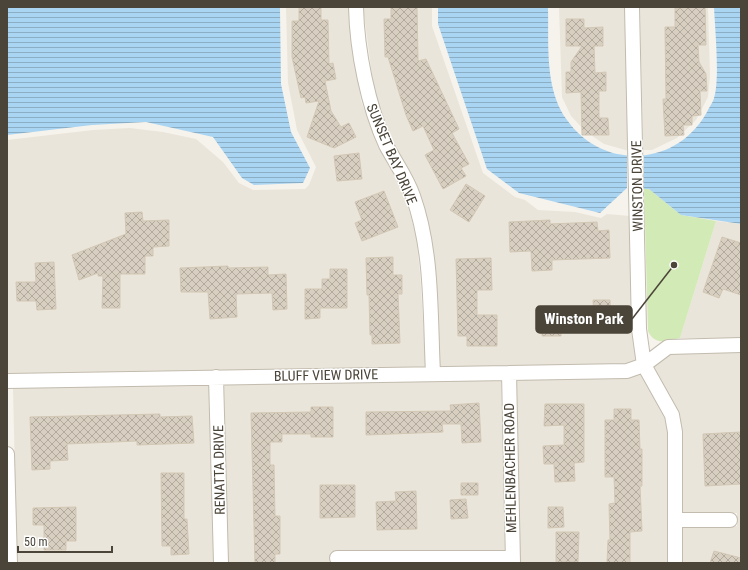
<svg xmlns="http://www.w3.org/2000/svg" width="748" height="570" font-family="'Roboto Condensed',sans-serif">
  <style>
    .residential { fill: #eae5da }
    .park { fill: #d2eab5 }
    .water { fill: url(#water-rules) }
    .pier { fill: #f6f3ec }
    .building { fill: url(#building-cross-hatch); stroke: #d3c7b4 }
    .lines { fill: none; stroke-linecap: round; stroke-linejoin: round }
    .street-casing { stroke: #c2bbae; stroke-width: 16 }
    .street { stroke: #fff; stroke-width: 14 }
    .labels { text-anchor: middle; stroke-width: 3; stroke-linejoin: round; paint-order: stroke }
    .street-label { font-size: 14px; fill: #4b4439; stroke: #fff }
    .leader { fill: none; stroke: #4b4439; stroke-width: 1.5 }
    .callout-dot { fill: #4b4439; stroke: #fff; stroke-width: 1.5 }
    .callout { fill: #4b4439; stroke: #4b4439; stroke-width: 1.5 }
    .callout-label { font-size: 15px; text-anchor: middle; font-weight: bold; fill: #fff }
  </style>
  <defs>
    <pattern id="water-rules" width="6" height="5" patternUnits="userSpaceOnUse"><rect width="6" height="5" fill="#a9d4f2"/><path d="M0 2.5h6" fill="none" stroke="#8caec5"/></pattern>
    <pattern id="building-cross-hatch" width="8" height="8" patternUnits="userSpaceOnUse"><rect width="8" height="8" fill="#d8cfc1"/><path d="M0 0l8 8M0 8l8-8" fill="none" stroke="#b1aa9e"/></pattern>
  </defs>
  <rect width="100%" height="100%" fill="#f6f3ec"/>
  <path class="residential" d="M286,7H349L361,101L380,148L393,170L406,198L416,236L420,273L426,367L7,375V140L93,130L130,128L163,132L196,139L223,162L239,183L253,190L305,189L309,185L316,167L297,130L288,83Z
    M363,7H432V26L483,173L515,197L525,200L538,210L575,212L601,218L607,214L630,216L632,329L636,361L626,364L440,367L435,272L430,234L420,193L406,165L393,144L375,98Z
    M559,7H625L629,151L604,144L585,131L571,116L562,97Z
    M640,7H708L710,76L708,97L696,120L677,138L652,150H643Z
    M716,221L741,224V338H680Z
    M741,352V563H682L683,527L737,526V513L683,514L682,432L680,414L653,367L671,354Z
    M641,373L665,417L668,432V563H520L516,379Z
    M501,379L505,551L331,552L330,563H228L224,383Z
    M209,384L214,563H17L13,388Z"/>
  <path class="park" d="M644,188L649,189L681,215L716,221L680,338C666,341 655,346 648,331Z"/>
  <path class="water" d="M7,7H280L281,84L291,132L310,168L303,183L254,185L242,178L213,137L146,122L92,125L7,135Z
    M438,7H548C549,43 544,89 567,120C603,171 677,167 707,112C709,107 713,103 714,98C720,80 715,29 714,7H741V224L681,215L649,189L627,188L600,213L519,193L487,169L438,24Z"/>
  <path class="pier" d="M627,156H644V188H627Z"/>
  <path class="building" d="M299,7H321V20H328L329,64L333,63L336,79L325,81L331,111L341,127L349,123L356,137L334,148L307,137L319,101L306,103L305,97L301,98L292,57V21H299Z
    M391,7H417L418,61L426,59L459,129L452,133L469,164L461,168L466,176L443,189L425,155L434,150L423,126L413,131L406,115L388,57H385L384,19H391Z
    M705,7L706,45H698L699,62L706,74L707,91H700L701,115L692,116V125H683L684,135L665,136L663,99H666L665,27H675V8Z
    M566,19H584V28L603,27V46H594L595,73L606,72V91H599V118H608L609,135H582L581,92L566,93V72H571V62L582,46H566Z
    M359,153L362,179L337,181L334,156Z
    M466,184L485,196L469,222L450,210Z
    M384,191L398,227L362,241L355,223L362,220L355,202Z
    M142,212L143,221L169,220V246L153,247V256H145V274H120V308H102L103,276H98V273L79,280L72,255L126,234L125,213Z
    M550,220V224L597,222L598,231L609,230L610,258L552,260V270L532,271L531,251L510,252L509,222Z
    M722,237L741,243V295L723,289L719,298L703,292Z
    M393,257V275H402V294H398L400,343L372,344V335H370L369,295H367L366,258Z
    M491,258L492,290H477V315H497V346H467V336H458L456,259Z
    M54,262L56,309L37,310L36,301H17L16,282H36L35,263Z
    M228,266V268L268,267V275L286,274L287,309L273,310L272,293L236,294L237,317L210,319L208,292H181L180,268Z
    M330,269H347V308H320V318L305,319V289H322V279H330Z
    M593,300H610L611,330L595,331Z
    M542,312H561V336H542Z
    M479,403L481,442L462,443L461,424H442L443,432L366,435V412L451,411L450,405Z
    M545,404H584V462L574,463L575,481L555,482L554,464H544L543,446L564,445V425L544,426Z
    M311,407H333V437H311V434H282V442H270V465H274L275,516H280V554H275V563H255L251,413L311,412Z
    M614,409H631V420H639L640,449H642V486H640L642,531L630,532V563H607L608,540H610L609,504L615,503L614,477H605V420H614Z
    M160,414V417L192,416L194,443L137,445V441L67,444L68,460L50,461V469L32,470L30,417Z
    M741,432V484L705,486L703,434Z
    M161,473H184V519H187L189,554L171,555V546H162Z
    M461,483H478V495H461Z
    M320,485H355V517L320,518Z
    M416,491L417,529L377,530L376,502L396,501L395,492Z
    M466,499L468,518L451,519L450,500Z
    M76,507V541H66V550H44V525H33V508Z
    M548,507H563L564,527L548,528Z
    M556,532H579L578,562H556Z
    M714,551L741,558V563H710Z"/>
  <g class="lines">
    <defs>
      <path id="street" d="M356,7C357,51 368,106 386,145C395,162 407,178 413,196C433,252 430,315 433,373
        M632,7L639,329L644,365L672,415L675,432V563
        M509,373L513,563
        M216,377L221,563
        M7,381L627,371L644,365L668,347L741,345
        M7,454L10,563
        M675,520H730
        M337,558H513"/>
    </defs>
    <use href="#street" class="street-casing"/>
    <use href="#street" class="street"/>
  </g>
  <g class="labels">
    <g class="street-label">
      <text transform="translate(392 154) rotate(67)" y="5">SUNSET BAY DRIVE</text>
      <text transform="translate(637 186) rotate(-91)" y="5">WINSTON DRIVE</text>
      <text transform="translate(326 375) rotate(-1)" y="5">BLUFF VIEW DRIVE</text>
      <text transform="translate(510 468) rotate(-91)" y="5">MEHLENBACHER ROAD</text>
      <text transform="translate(219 470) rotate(-91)" y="5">RENATTA DRIVE</text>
    </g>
  </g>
  <path class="leader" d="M674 265L632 319"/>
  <circle class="callout-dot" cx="674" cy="265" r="4"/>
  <rect class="callout" x="536" y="306" width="96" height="27" rx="4"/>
  <g class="callout-label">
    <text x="584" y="324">Winston Park</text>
  </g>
  <rect width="748" height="570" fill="none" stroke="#4b4439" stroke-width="16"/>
  <path d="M18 546v6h94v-6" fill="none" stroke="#4b4439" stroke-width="2"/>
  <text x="24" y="546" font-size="12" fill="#4b4439" stroke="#ffffff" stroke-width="3" paint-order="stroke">50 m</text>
</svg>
